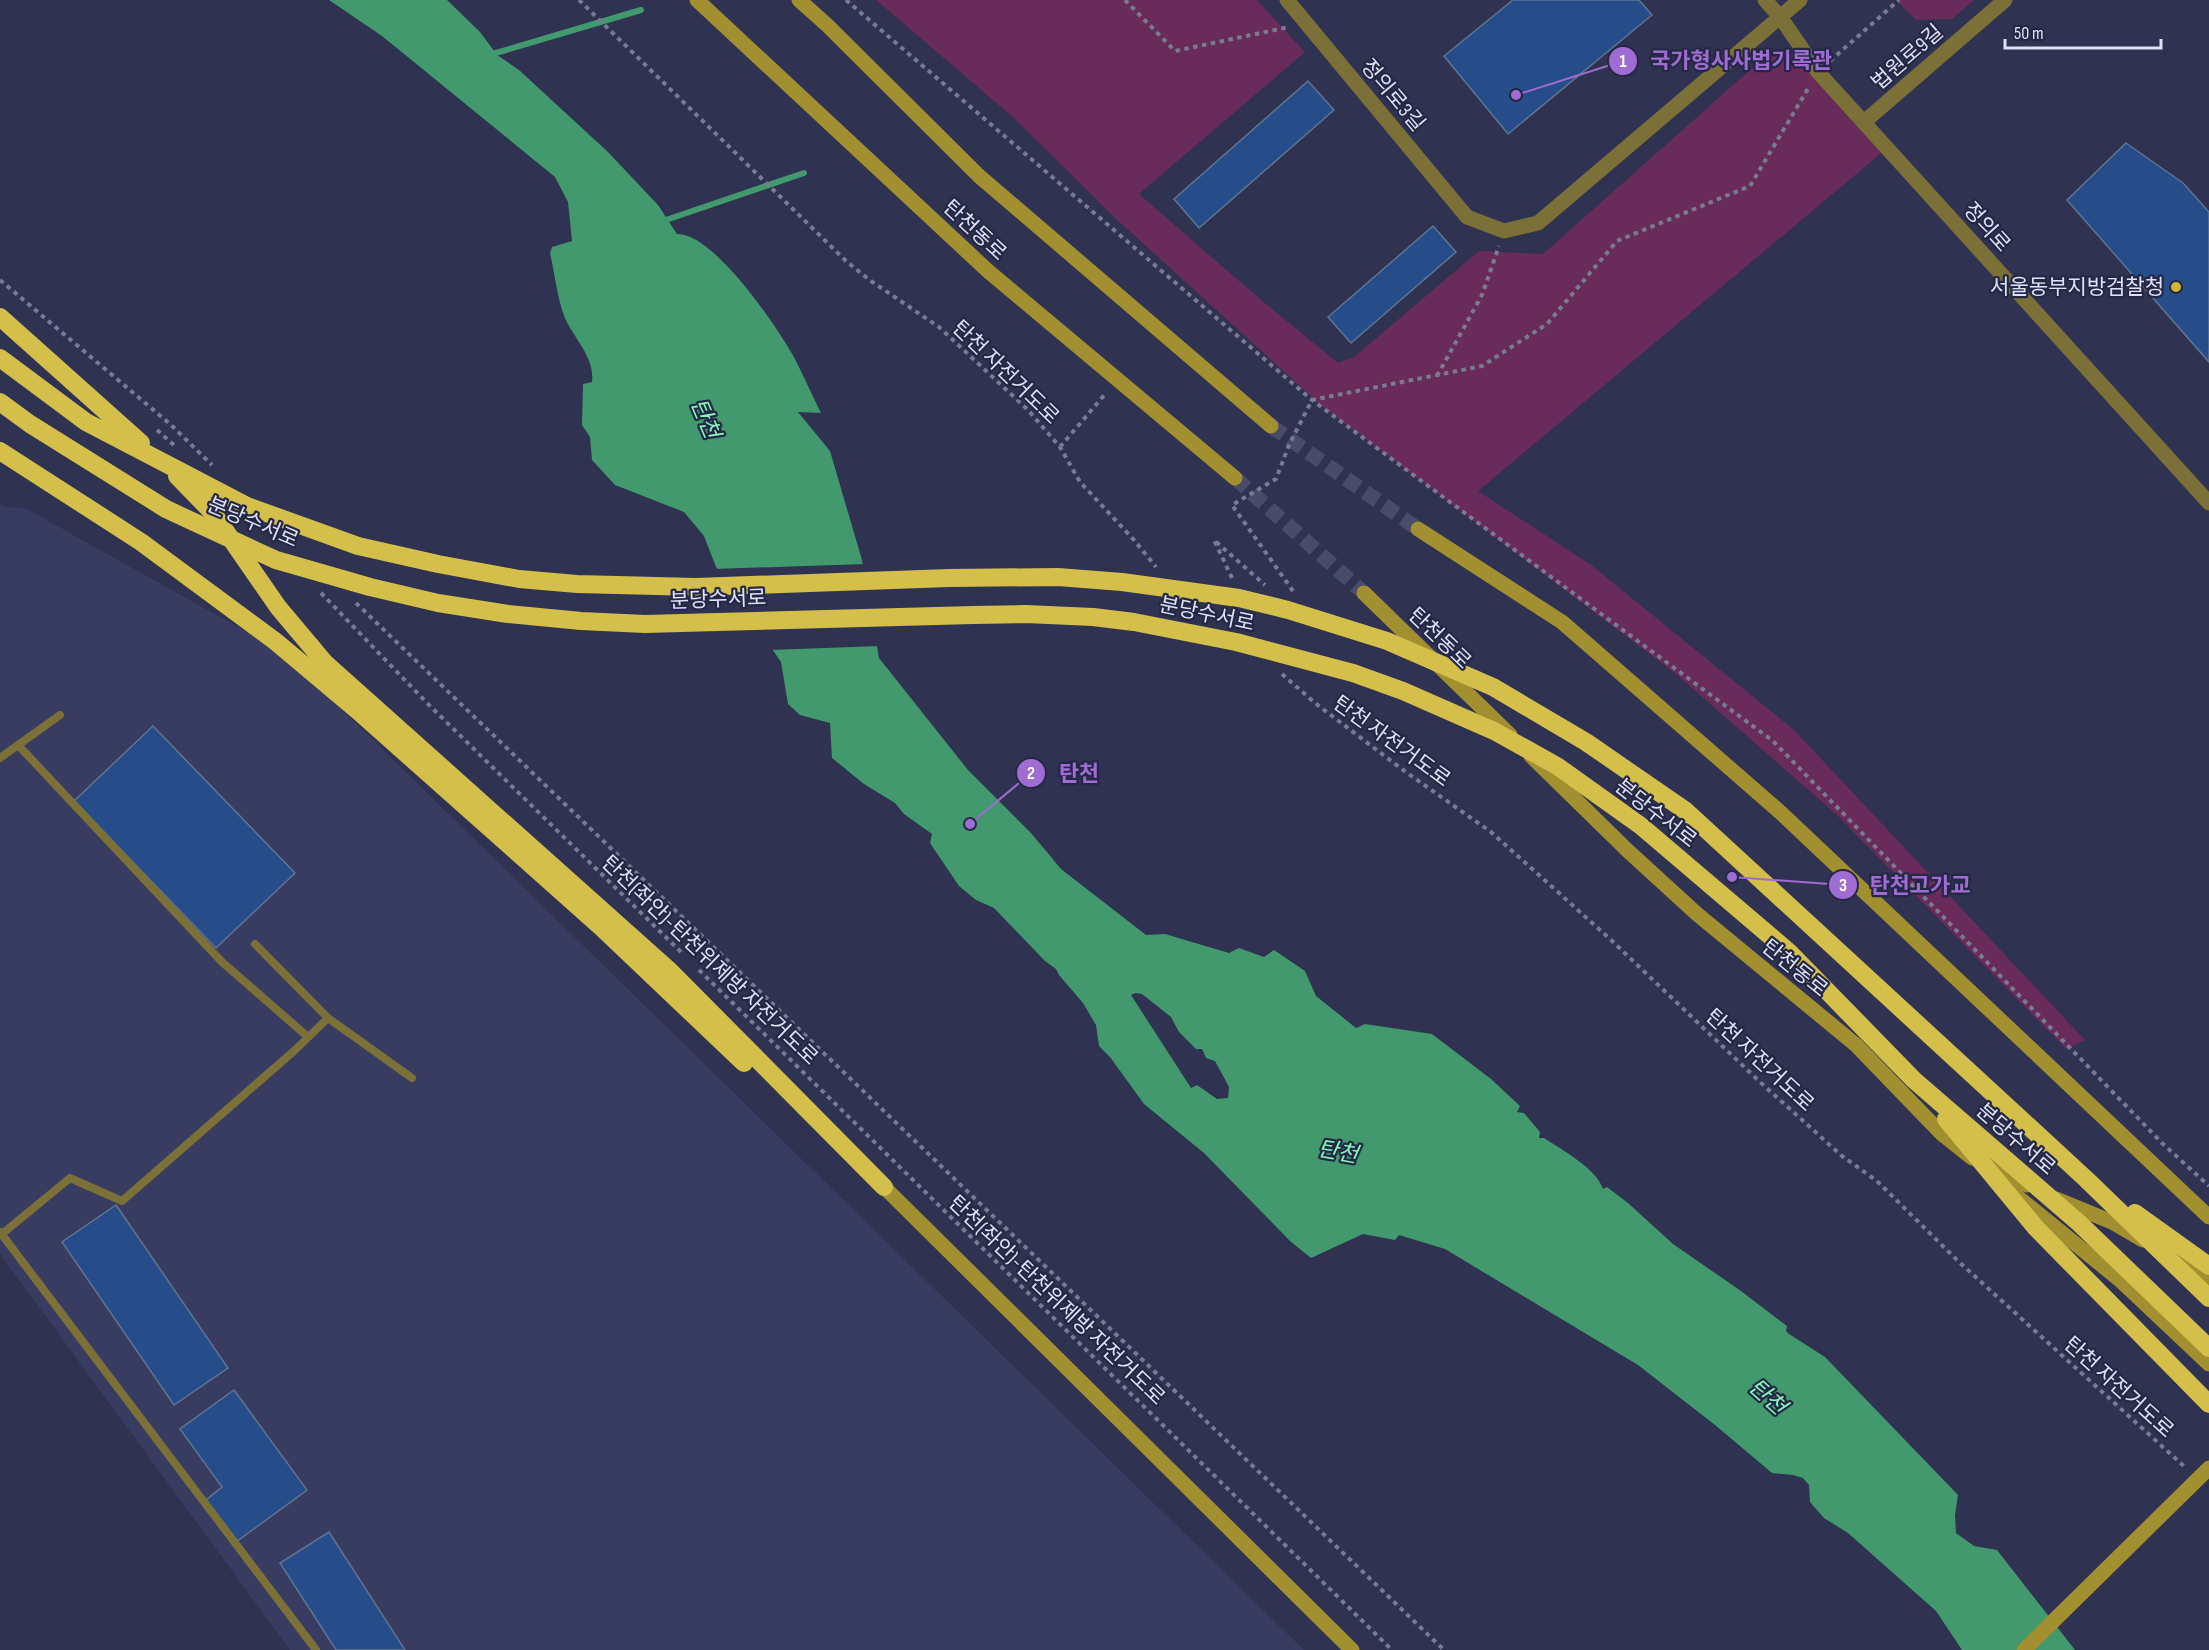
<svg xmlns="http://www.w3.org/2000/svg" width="2209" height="1650" font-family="'Sofia Sans Condensed','Noto Sans KR',sans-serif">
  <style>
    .built { fill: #383c60 }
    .green { fill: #692b59 }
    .water { fill: #41996d; fill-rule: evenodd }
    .pier { fill: #2f3250 }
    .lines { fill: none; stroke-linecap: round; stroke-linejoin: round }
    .stream { stroke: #41996d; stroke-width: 6 }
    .building { fill: #264d89; stroke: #607492; stroke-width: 1.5 }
    .secondary-tunnel { stroke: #494c69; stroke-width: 15; stroke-dasharray: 15 8; stroke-linecap: butt }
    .path { stroke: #787b94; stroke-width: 4; stroke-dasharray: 4.5 4.5; stroke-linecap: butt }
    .lane { stroke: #7a7038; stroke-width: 8 }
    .street { stroke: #7a7038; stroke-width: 15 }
    .secondary { stroke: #a18f30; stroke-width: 15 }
    .highway { stroke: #d4bf4b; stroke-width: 18 }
    .poi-dot { fill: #cfb837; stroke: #252845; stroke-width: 2 }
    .labels { text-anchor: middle; stroke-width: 4.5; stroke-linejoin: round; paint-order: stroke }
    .street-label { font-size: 21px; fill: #dfe2f6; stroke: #252845 }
    .poi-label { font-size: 21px; fill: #dfe2f6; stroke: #252845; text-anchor: end }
    .water-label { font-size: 22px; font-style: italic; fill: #84fabc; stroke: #252845 }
    .leader { fill: none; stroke: #9e6cd2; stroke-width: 2 }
    .callout-dot { fill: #9e6cd2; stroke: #252845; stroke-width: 2 }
    .mark-label { font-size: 18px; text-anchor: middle; font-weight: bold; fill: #fff }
    .callout-label { font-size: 22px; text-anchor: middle; font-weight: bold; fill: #9e6cd2; stroke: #252845; stroke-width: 4.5; stroke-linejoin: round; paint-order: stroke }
  </style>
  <rect width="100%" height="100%" fill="#2f3250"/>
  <path class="built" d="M0,502L6,507L25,508L283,652L1304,1650H290L0,1254Z"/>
  <path class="green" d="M876,0H1257L1305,52L1139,194L1260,299L1338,363L1354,357L1479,251L1543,254L1769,53L1803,54L1885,150L1478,491L1591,565L1794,730L2085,1040L2066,1049L1837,815L1676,674L1322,406L1114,217L1015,119Z
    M1896,0H1974L1952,19L1916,20Z"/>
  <path class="water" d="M329,0H447L480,32L497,55L519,70L608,152L658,205L677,234C714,233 778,328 795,359C804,377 812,395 821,413L798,412L830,451L862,560L879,658L968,770L1031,833L1061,869L1146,935L1165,934L1229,953L1239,948L1264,957L1274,950L1305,971L1316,996L1356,1028L1365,1024L1432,1034L1491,1079L1520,1106L1517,1112L1524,1113L1540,1132L1539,1138H1544C1562,1150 1596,1168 1603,1189L1607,1187L1628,1203L1673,1244L1741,1291L1787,1326L1786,1331L1789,1334L1825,1357L1958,1495L1955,1515L1956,1533L1974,1546L1997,1550L2075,1650H1962L1936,1611L1848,1533L1824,1518L1810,1502L1809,1485L1803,1478L1793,1475L1772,1473L1715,1425L1638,1365L1445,1249L1399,1235L1395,1240L1363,1234L1311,1258L1290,1241L1204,1153L1144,1104L1110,1057L1099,1046L1096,1025L1083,1003L1059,975L1056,969L1045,961L994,908L976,900L959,886L930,843L932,834L904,814L895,803L864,784L832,758L830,723L800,715L788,704L781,662L716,567L704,536L684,512L615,485L592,460L590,437L582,425L583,384L592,382C595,357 574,339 565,318C557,298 555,274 550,253L552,247L572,241L568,202L555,177L382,36ZM1135,993L1142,994L1171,1017L1179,1032L1196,1049H1202L1206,1058L1215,1061L1229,1087L1228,1098L1217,1099L1197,1085L1191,1088L1131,995Z"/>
  <path class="pier" d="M865,564L880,646L770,650L713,569Z"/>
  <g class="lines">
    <path class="stream" d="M489,55L641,10
      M660,222L804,173"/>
  </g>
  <path class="building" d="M1513,0H1639L1652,15L1508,134L1444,56Z
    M1308,81L1334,110L1199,228L1174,199Z
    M2126,143L2183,183L2209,212V362L2067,200Z
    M1433,226L1456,252L1351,343L1328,317Z
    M153,726L295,873L216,948L74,801Z
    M116,1205L228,1368L174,1405L62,1242Z
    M234,1390L307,1490L236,1542L206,1500L222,1487L180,1429Z
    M329,1532L405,1650H336L280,1563Z"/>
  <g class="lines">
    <path class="secondary-tunnel" d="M1271,426L1418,529
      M1235,478L1364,593"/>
    <path class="path" d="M579,0L846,261L871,281L939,327L1028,410L1060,447L1080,482L1134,540L1156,567
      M846,0L1312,400L1773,741L2163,1144L2209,1186
      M1125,0L1175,51L1289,27
      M1830,61L1899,0
      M0,280L170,424L212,465
      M1437,376L1482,295L1499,246
      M157,430L174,445
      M1060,447L1106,393
      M1232,578L1214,540L1265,585
      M1293,591L1232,505L1276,479L1289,445L1312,400L1482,366L1547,324L1617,241L1750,186L1809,87
      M321,593L426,702L683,954
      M356,603L1444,1650
      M1282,674L1315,703L1403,770L1491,832L1609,938L1760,1082L1842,1156L1877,1181L1958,1261L2186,1468
      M699,970L1392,1650"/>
    <path class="lane" d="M18,745L222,962L308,1037
      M0,758L60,715
      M255,944L328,1018
      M0,1232L316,1650
      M2,1234L70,1178L122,1201L294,1051L328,1018L412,1078"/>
    <path class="street" d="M1287,0L1467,217L1504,231L1538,223L1800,0
      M1765,0L1781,18L1818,72L2209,503
      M1864,122L2005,0"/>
    <path class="secondary" d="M697,0L988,271L1235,478
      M799,0L827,25L979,176L1271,426
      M1418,529L1562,622L1780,812L2209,1217
      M1364,593L1510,735
      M1531,756L1627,850L1697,914L1856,1045L1942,1134L1972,1158
      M1980,1157L2027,1185
      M884,1187L1352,1650
      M2013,1193L2121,1281L2209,1364
      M2056,1199L2112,1222L2143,1240
      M2175,1257L2183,1261L2209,1283
      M2024,1650L2209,1468"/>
    <path class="highway" d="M0,317L141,443
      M0,358L86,422L247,506L358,546L438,564L519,579L577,584L696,587L949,578L1058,577L1122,582L1239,598L1288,610L1387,641L1493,687L1586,742L1686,811L2086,1179L2209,1298
      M0,402L30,424L166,509L276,560L370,587L438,603L508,614L581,621L645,624L973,615L1026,614L1093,617L1134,622L1236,642L1353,673L1403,691L1494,731L1557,766L1641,826L1789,952L1914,1080L2079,1223L2209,1348
      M0,451L141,542L275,641L357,710L601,927L744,1063
      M177,476L213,513L278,607L325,663L671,972L884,1187
      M1946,1119L2036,1228L2209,1404
      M2135,1213L2209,1266"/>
  </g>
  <circle class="poi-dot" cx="2176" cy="287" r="6"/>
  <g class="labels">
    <g class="street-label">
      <text transform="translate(1907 57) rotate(-41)" y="7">법원로9길</text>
      <text transform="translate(1393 95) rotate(50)" y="7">정의로3길</text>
      <text transform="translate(1987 227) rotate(48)" y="7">정의로</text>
      <text transform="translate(975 230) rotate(43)" y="7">탄천동로</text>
      <text transform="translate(1006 372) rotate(44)" y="7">탄천 자전거도로</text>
      <text transform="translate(253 522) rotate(23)" y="7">분당수서로</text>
      <text transform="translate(718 599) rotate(-2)" y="7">분당수서로</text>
      <text transform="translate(1207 614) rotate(12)" y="7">분당수서로</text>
      <text transform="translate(1440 638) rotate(44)" y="7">탄천동로</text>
      <text transform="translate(1392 741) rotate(36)" y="7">탄천 자전거도로</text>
      <text transform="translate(1656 813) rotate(38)" y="7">분당수서로</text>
      <text transform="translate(710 960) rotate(44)" y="7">탄천(좌안)-탄천위제방 자전거도로</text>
      <text transform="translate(1795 968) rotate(39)" y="7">탄천동로</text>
      <text transform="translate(1760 1060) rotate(43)" y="7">탄천 자전거도로</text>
      <text transform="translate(2016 1139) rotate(41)" y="7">분당수서로</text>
      <text transform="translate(1057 1300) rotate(44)" y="7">탄천(좌안)-탄천위제방 자전거도로</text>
      <text transform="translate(2119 1387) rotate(42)" y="7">탄천 자전거도로</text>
    </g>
    <g class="poi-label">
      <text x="2164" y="294">서울동부지방검찰청</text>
    </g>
    <g class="water-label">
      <text transform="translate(706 418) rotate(67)" y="8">탄천</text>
      <text transform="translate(1338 1151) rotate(10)" y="8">탄천</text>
      <text transform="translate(1768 1396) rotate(42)" y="8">탄천</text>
    </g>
  </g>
  <path class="leader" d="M1516 95L1623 61M970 824L1031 773M1732 877L1843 885"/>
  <g class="callout-dot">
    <circle cx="1516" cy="95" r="6"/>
    <circle cx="970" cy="824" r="6"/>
    <circle cx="1732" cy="877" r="6"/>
    <circle cx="1623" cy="61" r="15"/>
    <circle cx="1031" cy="773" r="15"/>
    <circle cx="1843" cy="885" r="15"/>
  </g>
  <g class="mark-label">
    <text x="1623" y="67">1</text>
    <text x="1031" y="779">2</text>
    <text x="1843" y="891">3</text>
  </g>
  <g class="callout-label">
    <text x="1741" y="68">국가형사사법기록관</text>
    <text x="1079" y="781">탄천</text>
    <text x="1920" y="893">탄천고가교</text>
  </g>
  <path d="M2005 39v9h156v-9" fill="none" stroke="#dfe2f6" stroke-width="3"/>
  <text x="2014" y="39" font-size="18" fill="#dfe2f6" stroke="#252845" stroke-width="4.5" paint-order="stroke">50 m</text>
</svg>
